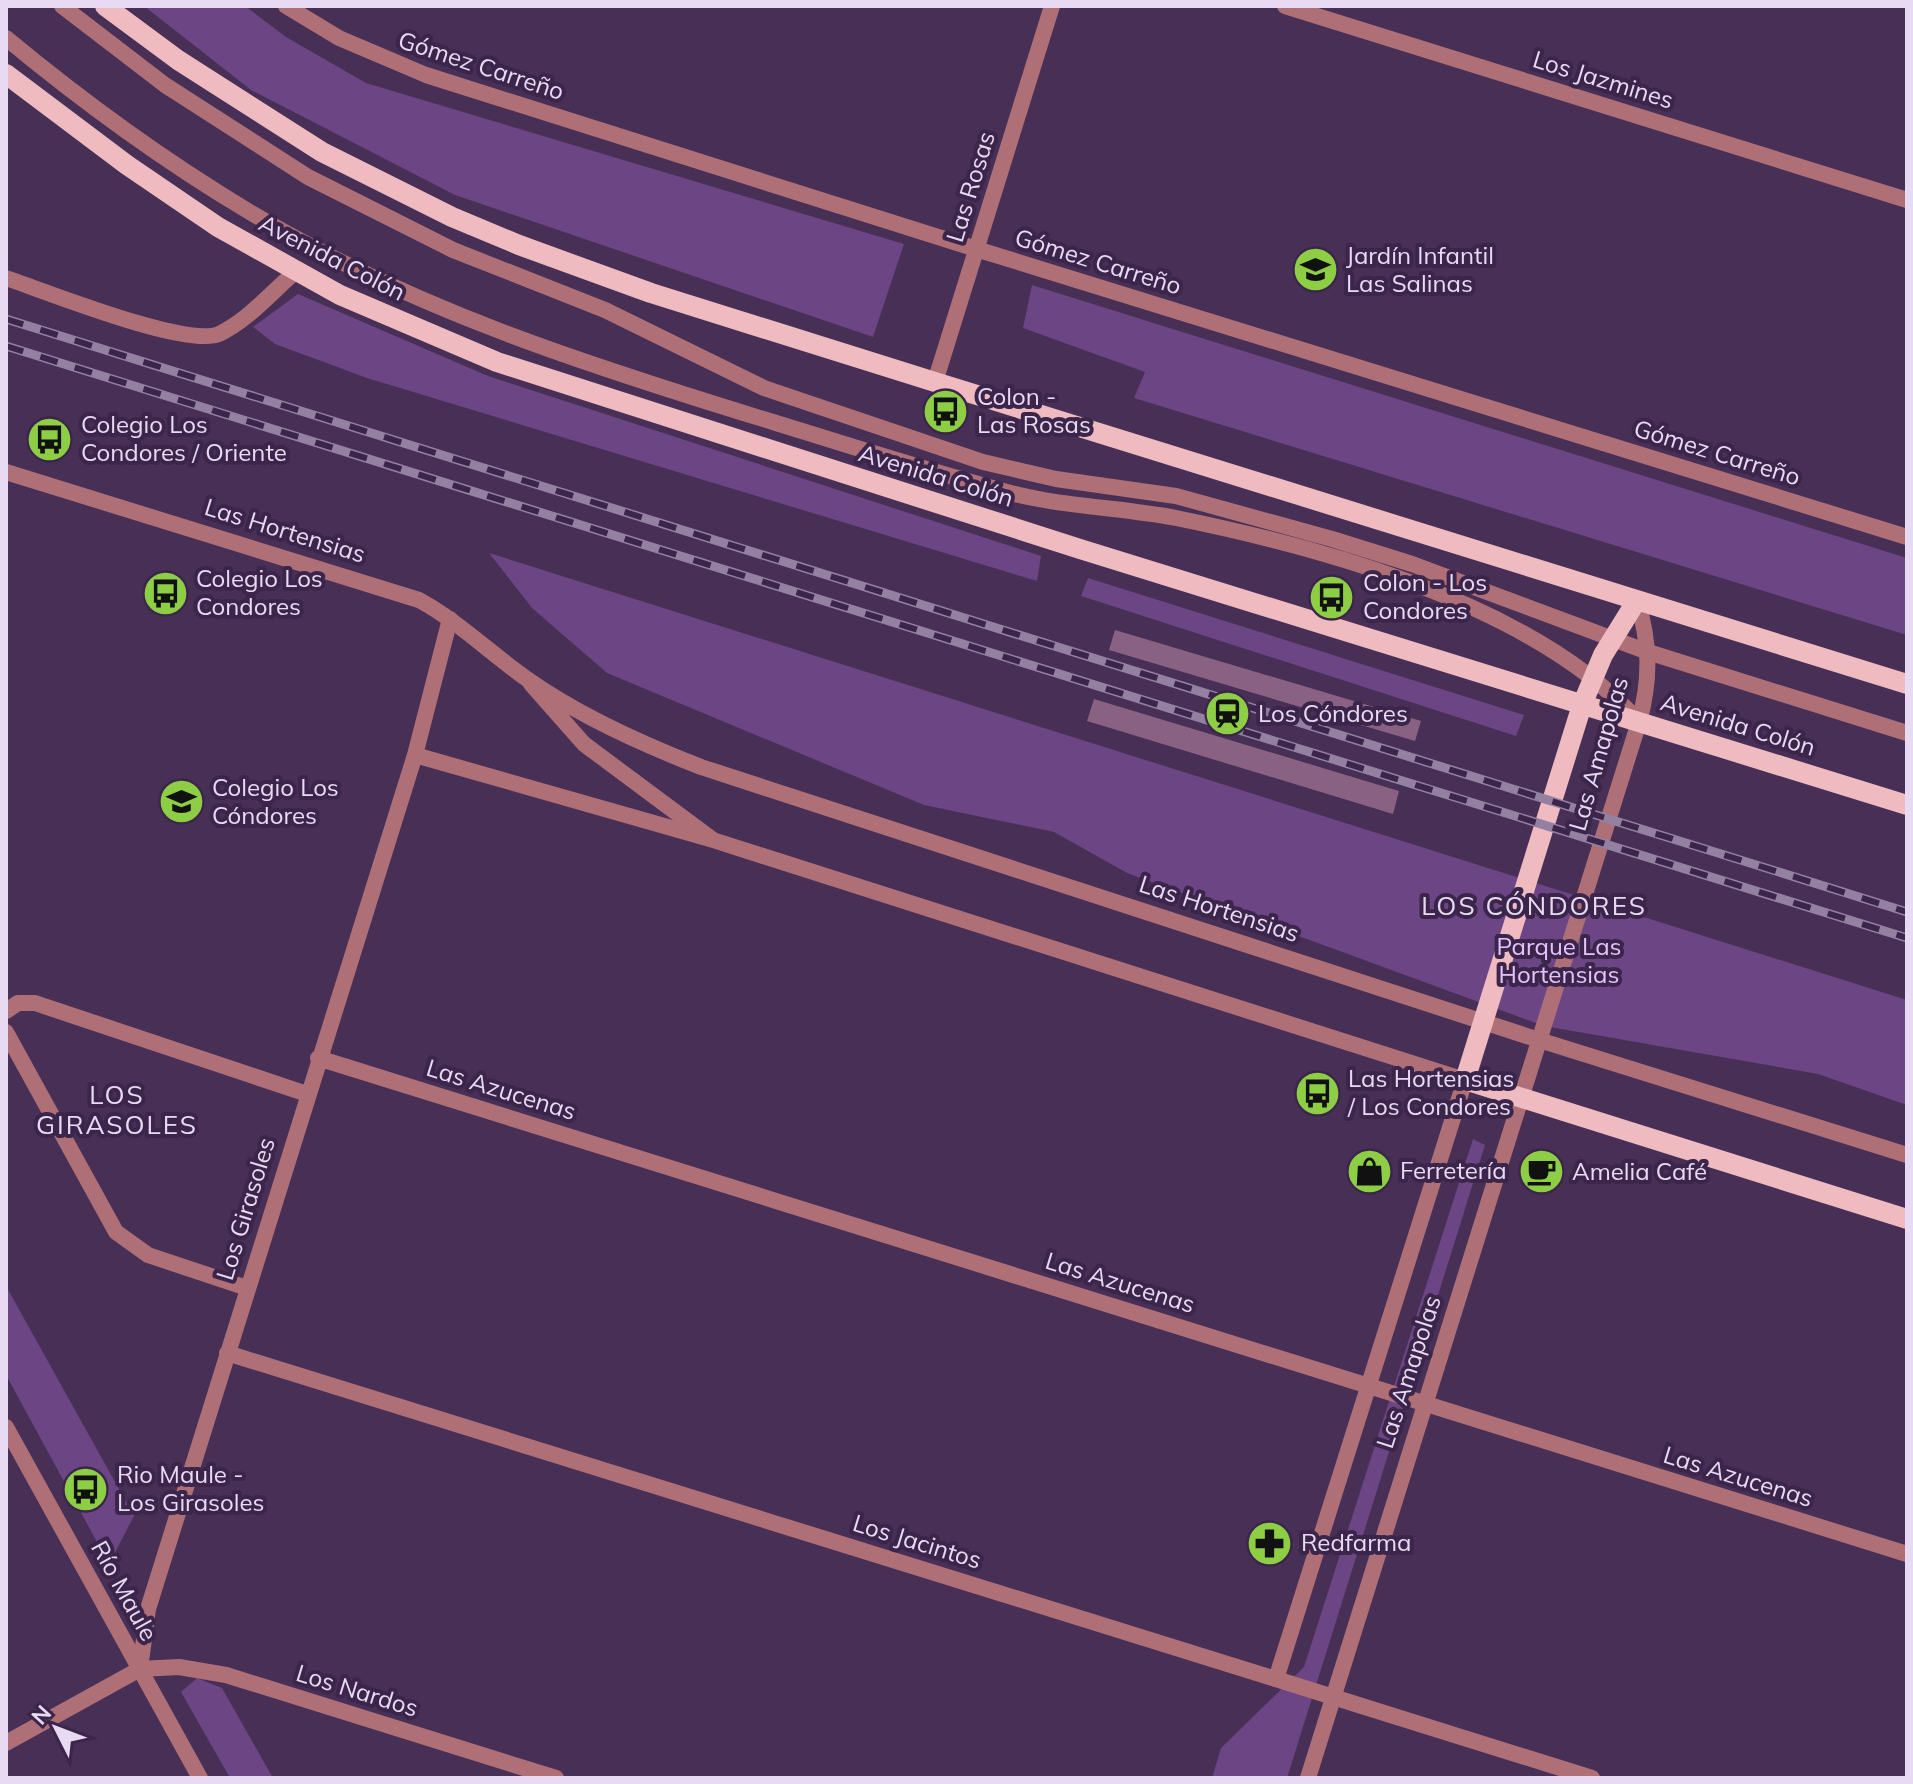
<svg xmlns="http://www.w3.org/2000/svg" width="1913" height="1784" font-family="Mulish,sans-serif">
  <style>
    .green { fill: #6c4584 }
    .building { fill: #896183 }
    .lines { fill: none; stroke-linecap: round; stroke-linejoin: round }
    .service { stroke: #ae6f77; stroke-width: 16 }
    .minor { stroke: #ae6f77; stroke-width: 16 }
    .tertiary { stroke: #ae6f77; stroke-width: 16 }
    .primary { stroke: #efbbc1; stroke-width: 20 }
    .rail-casing { stroke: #9481a1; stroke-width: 9 }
    .rail { stroke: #3c254b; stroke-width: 6; stroke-dasharray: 18; stroke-linecap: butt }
    .labels { text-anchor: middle; stroke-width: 8; stroke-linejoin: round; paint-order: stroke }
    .street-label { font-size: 24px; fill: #e8daf2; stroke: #3c254b }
    .poi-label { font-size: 24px; fill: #e8daf2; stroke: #3c254b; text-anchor: start }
    .park-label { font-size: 24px; fill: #e5c2fd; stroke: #3c254b }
    .neighbourhood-label { font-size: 26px; letter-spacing: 2px; fill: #e8daf2; stroke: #3c254b }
  </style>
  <rect width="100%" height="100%" fill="#472f56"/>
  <path class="green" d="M144,6H245L286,37L366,83L904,244L873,337L455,195L251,90Z
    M1032,285L1907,558V635L1134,398L1145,372L1023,328Z
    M298,294L488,376L1041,556L1037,581L367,378L275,344L253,327Z
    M489,553L1907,1000V1105L1818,1074L1544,1026L1127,873L1054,832L924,805L607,673L532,608Z
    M1088,578L1524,715L1516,736L1081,596Z
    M1473,1139L1485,1145L1287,1778H1212L1221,1748L1304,1667Z
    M6,1286L134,1516L109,1564L6,1375Z
    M197,1678L222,1688L273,1778H230L181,1692Z"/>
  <path class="building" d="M1115,630L1421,721L1415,741L1109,650Z
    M1094,699L1399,791L1393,814L1087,721Z"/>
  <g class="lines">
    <path class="service" d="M62,6L165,85L308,177L453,250L605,310L764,388L983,462L1056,479L1176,496L1332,539L1412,564L1648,652L1907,733
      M6,38C82,101 163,160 248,211C411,309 593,367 773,422C851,446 928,471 1007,492C1062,507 1120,507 1176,518C1324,548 1536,606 1639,722"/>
    <path class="minor" d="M1285,6L1907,200
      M6,278C45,291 186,348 219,334C247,321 272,292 295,272
      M935,382L1052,6
      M415,755L710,839
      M6,1011L18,1003H35L307,1094
      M6,1032L116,1232L148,1255L247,1288
      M318,1058L1907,1554
      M227,1353L1276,1679
      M140,1669L148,1609L415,755L450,619
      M1333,1697L1592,1778
      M6,1743L140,1669L179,1667L226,1675L556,1778"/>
    <path class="tertiary" d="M286,6L339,38L426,75L976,249L1907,537
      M6,472L419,600C458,621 490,653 527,679C579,716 642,744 701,767L1539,1040L1907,1155
      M531,684L584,744L713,840L1465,1080L1276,1679L1333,1697
      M6,1427L200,1778
      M1308,1778L1639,722C1651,679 1650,642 1637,600"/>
    <path class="primary" d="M105,6L178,60L322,152L452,217L519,245L651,293L935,382L1907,684
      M6,74L127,165L218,227L340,295L497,362L1080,549L1907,805
      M1637,600L1603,655L1582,705L1465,1080L1907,1219"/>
    <defs>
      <path id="rail" d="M6,319L1907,912
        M6,346L1907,938"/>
    </defs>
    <use href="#rail" class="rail-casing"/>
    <use href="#rail" class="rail"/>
  </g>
  <defs>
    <symbol id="school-disc" viewBox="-11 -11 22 22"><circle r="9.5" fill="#8dce44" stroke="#3c254b"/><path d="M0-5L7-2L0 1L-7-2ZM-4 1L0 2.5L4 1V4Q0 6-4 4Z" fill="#111"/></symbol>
    <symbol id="bus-disc" viewBox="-11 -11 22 22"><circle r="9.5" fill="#8dce44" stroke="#3c254b"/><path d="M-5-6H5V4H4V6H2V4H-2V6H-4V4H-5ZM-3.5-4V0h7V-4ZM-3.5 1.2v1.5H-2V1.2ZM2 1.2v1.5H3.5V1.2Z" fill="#111"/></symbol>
    <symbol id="station-disc" viewBox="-11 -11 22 22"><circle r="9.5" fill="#8dce44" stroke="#3c254b"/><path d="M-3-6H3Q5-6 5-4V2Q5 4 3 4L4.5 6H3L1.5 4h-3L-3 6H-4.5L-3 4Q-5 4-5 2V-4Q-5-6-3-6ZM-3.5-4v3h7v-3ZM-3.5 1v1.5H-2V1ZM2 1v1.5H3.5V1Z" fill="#111"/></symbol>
    <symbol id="shop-disc" viewBox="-11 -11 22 22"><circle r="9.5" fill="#8dce44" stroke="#3c254b"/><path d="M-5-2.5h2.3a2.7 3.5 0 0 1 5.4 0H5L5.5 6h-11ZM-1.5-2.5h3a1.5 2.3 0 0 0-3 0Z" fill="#111"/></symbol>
    <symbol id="cafe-disc" viewBox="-11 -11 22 22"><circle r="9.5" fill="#8dce44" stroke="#3c254b"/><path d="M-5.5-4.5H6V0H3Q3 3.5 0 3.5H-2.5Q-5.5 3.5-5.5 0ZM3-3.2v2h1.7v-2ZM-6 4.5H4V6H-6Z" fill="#111"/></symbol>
    <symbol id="pharmacy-disc" viewBox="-11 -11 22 22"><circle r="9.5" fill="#8dce44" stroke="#3c254b"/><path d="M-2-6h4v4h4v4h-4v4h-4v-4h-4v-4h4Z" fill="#111"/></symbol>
  </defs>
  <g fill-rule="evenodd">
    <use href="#school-disc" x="1290" y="244" width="51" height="51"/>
    <use href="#bus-disc" x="920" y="386" width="51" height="51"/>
    <use href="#bus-disc" x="24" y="414" width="51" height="51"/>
    <use href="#bus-disc" x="140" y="568" width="51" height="51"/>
    <use href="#bus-disc" x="1306" y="572" width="51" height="51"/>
    <use href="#station-disc" x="1202" y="688" width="51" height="51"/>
    <use href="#school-disc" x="156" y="776" width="51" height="51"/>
    <use href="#bus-disc" x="1292" y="1068" width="51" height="51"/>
    <use href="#shop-disc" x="1344" y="1146" width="51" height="51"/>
    <use href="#cafe-disc" x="1516" y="1146" width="51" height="51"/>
    <use href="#bus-disc" x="60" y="1464" width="51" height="51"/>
    <use href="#pharmacy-disc" x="1244" y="1518" width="51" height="51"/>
  </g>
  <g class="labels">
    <g class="street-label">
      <text transform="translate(481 66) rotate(18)" y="8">Gómez Carreño</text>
      <text transform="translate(1603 80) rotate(17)" y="8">Los Jazmines</text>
      <text transform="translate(971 187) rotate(-73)" y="8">Las Rosas</text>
      <text transform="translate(332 258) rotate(27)" y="8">Avenida Colón</text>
      <text transform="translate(1098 262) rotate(17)" y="8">Gómez Carreño</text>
      <text transform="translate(1717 453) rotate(17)" y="8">Gómez Carreño</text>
      <text transform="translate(936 476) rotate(17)" y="8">Avenida Colón</text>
      <text transform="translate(285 531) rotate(17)" y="8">Las Hortensias</text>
      <text transform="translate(1738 725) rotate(17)" y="8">Avenida Colón</text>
      <text transform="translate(1599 754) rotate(-74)" y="8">Las Amapolas</text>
      <text transform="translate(1219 909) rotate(18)" y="8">Las Hortensias</text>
      <text transform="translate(501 1090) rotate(17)" y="8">Las Azucenas</text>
      <text transform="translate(246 1209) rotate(-73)" y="8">Los Girasoles</text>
      <text transform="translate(1120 1283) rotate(17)" y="8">Las Azucenas</text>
      <text transform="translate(1409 1372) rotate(-72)" y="8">Las Amapolas</text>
      <text transform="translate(1738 1477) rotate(17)" y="8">Las Azucenas</text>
      <text transform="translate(917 1542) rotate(17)" y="8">Los Jacintos</text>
      <text transform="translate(124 1591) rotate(61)" y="8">Río Maule</text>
      <text transform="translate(357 1691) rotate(17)" y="8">Los Nardos</text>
    </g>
    <g class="poi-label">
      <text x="1346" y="264">Jardín Infantil<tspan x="1346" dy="28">Las Salinas</tspan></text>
      <text x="977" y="405">Colon -<tspan x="977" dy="28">Las Rosas</tspan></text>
      <text x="81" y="433">Colegio Los<tspan x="81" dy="28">Condores / Oriente</tspan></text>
      <text x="196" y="587">Colegio Los<tspan x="196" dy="28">Condores</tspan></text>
      <text x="1363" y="591">Colon - Los<tspan x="1363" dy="28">Condores</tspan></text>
      <text x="1258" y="722">Los Cóndores</text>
      <text x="212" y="796">Colegio Los<tspan x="212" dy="28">Cóndores</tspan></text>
      <text x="1348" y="1087">Las Hortensias<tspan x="1348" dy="28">/ Los Condores</tspan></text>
      <text x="1400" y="1179">Ferretería</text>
      <text x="1572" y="1180">Amelia Café</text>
      <text x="117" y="1483">Rio Maule -<tspan x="117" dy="28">Los Girasoles</tspan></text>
      <text x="1301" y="1551">Redfarma</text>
    </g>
    <g class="park-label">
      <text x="1559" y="955">Parque Las<tspan x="1559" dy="28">Hortensias</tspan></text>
    </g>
    <g class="neighbourhood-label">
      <text x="1534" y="915">LOS CÓNDORES</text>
      <text x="117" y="1104">LOS<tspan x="117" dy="30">GIRASOLES</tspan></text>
    </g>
  </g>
  <rect width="1913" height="1784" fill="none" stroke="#e8daf2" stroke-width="16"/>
  <g transform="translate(56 1728) rotate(312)" stroke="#3c254b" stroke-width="6" paint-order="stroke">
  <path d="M0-6L14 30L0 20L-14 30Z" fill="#e8daf2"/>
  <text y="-12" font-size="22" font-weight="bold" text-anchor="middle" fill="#e8daf2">N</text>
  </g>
</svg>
